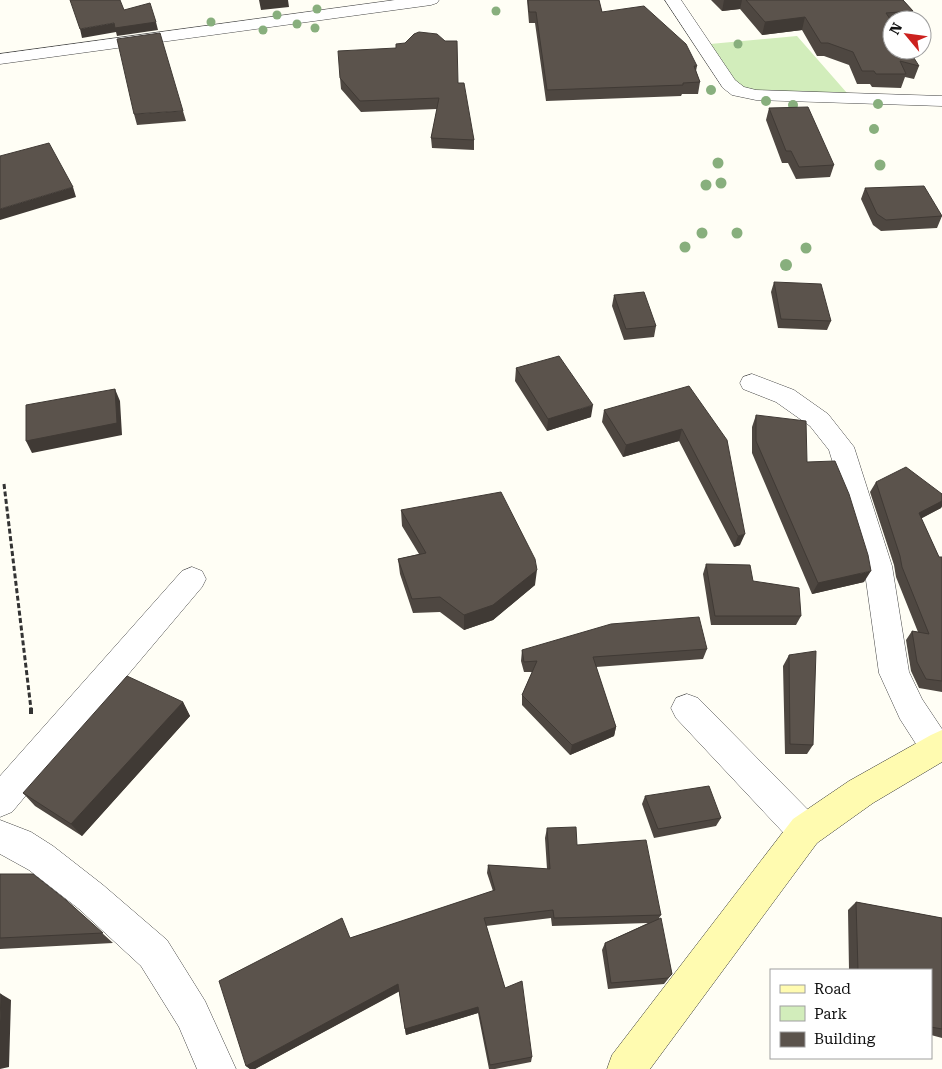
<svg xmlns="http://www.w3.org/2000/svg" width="942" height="1069" font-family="'Roboto Serif',serif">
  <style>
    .green { fill: #d2edbb }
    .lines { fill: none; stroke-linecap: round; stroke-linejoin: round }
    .street-casing { stroke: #444; stroke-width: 1 }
    .secondary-casing { stroke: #333; stroke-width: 1 }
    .path-far1 { stroke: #333; stroke-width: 3; stroke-dasharray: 5 2.5; stroke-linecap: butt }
    .path { stroke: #333; stroke-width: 4; stroke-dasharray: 6 3; stroke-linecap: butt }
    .street { fill: #fff; fill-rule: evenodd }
    .secondary { fill: #fffbb0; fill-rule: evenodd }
    .tree { fill: #88af7d }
    .wall { fill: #4e4741 }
    .shaded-wall { fill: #403a35 }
    .building { fill: #5b534c; stroke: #403a35 }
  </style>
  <rect width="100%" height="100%" fill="#fffef5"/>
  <path class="green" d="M797,36L847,93C824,93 756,98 739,86C729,80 717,54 710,44Z"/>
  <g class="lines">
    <defs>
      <path id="street" d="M395,0H439L437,3L431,5L0,64V54Z
        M665,0H681L735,80L744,87L756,90L942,96V106L756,100L732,95L723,88Z
        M752,374L794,390L828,414L854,447L892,566L909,672L922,699L942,729V760L936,762L925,758L900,719L879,673L864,566L829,450L810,426L776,402L743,389L740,383L743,377Z
        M192,567L202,571L206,579L202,587L12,812L0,817V776L182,571Z
        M687,694L698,698L817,819L822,831L817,843L805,848L793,843L676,718L671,708L676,698Z
        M0,820L31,832L53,846L103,885L167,940L205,1001L236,1069H197L179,1027L141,966L79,909L29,870L0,854Z"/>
      <path id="secondary" d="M942,730V762L873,803L817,843L650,1069H607L612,1055L793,819L849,781L931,735Z"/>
    </defs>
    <use href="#street" class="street-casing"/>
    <use href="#secondary" class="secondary-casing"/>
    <path class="path-far1" d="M4,484L31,709"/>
    <path class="path" d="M31,708V714"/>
    <use href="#street" class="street"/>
    <use href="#secondary" class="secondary"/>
  </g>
  <g class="tree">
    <circle cx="317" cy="9" r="4.5"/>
    <circle cx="496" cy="11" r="4.5"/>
    <circle cx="277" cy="15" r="4.5"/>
    <circle cx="211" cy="22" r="4.5"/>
    <circle cx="297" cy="24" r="4.5"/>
    <circle cx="315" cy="28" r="4.5"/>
    <circle cx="263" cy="30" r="4.5"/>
    <circle cx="738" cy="44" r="4.5"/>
    <circle cx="711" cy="90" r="5"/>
    <circle cx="766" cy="101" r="5"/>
    <circle cx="878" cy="104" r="5"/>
    <circle cx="793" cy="105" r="5"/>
    <circle cx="874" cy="129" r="5"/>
    <circle cx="718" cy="163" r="5.5"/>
    <circle cx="880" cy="165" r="5.5"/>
    <circle cx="721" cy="183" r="5.5"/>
    <circle cx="706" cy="185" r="5.5"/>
    <circle cx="702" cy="233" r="5.5"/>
    <circle cx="737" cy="233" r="5.5"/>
    <circle cx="685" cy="247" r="5.5"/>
    <circle cx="806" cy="248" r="5.5"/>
    <circle cx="786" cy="265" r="6"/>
  </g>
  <path class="wall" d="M527,0H599L602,12L697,66L696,71L700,82L698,94H682L681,96L546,101L535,23H529Z
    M711,0H904V1L913,11L910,20H892V50L919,66L914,79L905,77L901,88L872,87L870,84H857L849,65L824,56H817L802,30L762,35L740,9L722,11Z
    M405,43L458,83L474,140V150L432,148L431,138L437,109L361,112L341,89L340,78Z
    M769,108L834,165L830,177L796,179L788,163H782L766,120Z
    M183,111L186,121L137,125L134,114Z
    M865,188L942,216L937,228L881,231L873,225L861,199Z
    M774,282L831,321L827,330L778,328L771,292Z
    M614,295L656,326L654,337L624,340L612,306Z
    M516,368L591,417L547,431L515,381Z
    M604,410L727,440L740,545L734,547L679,441L623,457L602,422Z
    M756,415L807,462L864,582L812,594L752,453V427Z
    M876,482L942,494V506L941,508L921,518L939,557H942V692L919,688L911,671L906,640L912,631L918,632L896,577L894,565L870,492Z
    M401,510L535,585L493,620L464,630L440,612L413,613L400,574L398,559L419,554L402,526Z
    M706,564L753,581L801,616L796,625H711L703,574Z
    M707,649L703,659L596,667L616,727L614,736L570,755L522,705V695L532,672H524L521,661L522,650Z
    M789,655L813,745L807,754H785L783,666Z
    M183,702L190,716L82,836L35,806L23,793Z
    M645,796L721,818L716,826L654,838L642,804Z
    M547,828L577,845L661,915L659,918L672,974L664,984L608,989L602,950L605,943L648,923L552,926L551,918L486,926L505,988L532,1057L531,1062L495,1069H489L478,1013L406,1035L399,991L255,1069H250L246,1066L350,938L493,891L487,873L488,865L547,869L545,838Z
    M0,874L66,900L113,943L0,949Z
    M856,902L942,918V1038L931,1035V970H849L848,910Z"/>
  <path class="shaded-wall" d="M259,0H288L289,7L261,10Z
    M724,0H742L740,9L722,11Z
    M805,17L802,30L762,35L765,22Z
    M156,22L158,30L117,36L116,32L82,38L80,29L114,23Z
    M73,187L76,197L0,220V209Z
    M115,389L120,401L122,435L32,453L26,441Z
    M593,405L591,417L547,431L548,419Z
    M682,429L679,441L623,457L626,445Z
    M942,501V506L941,508L913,523L919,513Z
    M745,534L740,545L734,547L738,536Z
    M537,570L535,585L493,620L464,630V615Z
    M871,571L864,582L812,594L818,583Z
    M183,702L190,716L82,836L71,824Z
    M616,727L614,736L570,755L572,745Z
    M398,984L400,991L255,1069H250L246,1066Z
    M1,994L11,1000L9,1067L0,1069V1022Z
    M478,1007V1013L406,1035L405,1029Z"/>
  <path class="building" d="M70,0H120L124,10L150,3L156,22L115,28L114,23L80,29Z
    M528,0H599L602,12L644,6L686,44L697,66H694L700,82L683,83V85L547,90L536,12H529Z
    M746,0H903L913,11L886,13L892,22V50H909L919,66L900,61L906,74H876L874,71H862L853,52L828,43H821L805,17L765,22Z
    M419,32L437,34L445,41H457L458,83H464L474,140L431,138L439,98L360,101L340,78L338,51L396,48V44L405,43L414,34Z
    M160,33L183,111L134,114L117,39Z
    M808,107L834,165L799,167L791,151H786L769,108Z
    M49,143L73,187L0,209V156Z
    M924,186L942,216L886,220L877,214L865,188Z
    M774,282L821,284L831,321L781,319Z
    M644,292L656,326L626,329L614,295Z
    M559,356L593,405L548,419L516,368Z
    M689,386L727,440L745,534L738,536L682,429L626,445L604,410Z
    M115,389L117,423L26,441V405Z
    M756,415L806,421L807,462L835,461L849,494L868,555L871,571L818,583L756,441Z
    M906,467L942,494V501L919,513L939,557H942V681L926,679L917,662L912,631L929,634L902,567L900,556L876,482Z
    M501,492L535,559L537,570L493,605L464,615L440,597L412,599L398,559L426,553L401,510Z
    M706,564L750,565L753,581L799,588L801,616H715Z
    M699,617L707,649L593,657L616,727L572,745L522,695L537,661L524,662L522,650L611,624Z
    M816,651L813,745L790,744L789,655Z
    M127,676L183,702L71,824L23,793Z
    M709,786L721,818L658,829L645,796Z
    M576,827L577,845L646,840L661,915L554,918L553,910L484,918L505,988L522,981L532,1057L490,1065L478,1007L405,1029L398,984L246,1066L219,981L342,918L350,938L495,890L488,865L550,869L547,828Z
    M0,874H33L66,900L103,933L0,938Z
    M856,902L942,918V1029L931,1027V970H858Z
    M661,918L672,974L668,978L611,983L605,943Z
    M0,994H1L0,1022Z"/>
  <rect x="770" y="969" width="162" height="90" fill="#ffffff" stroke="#a0a0a0"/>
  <rect x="780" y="985" width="25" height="8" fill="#fffbb0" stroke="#a0a0a0"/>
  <text x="814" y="994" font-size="15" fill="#111111">Road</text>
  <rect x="780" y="1006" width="25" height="15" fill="#d2edbb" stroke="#a0a0a0"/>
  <text x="814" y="1019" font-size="15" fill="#111111">Park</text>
  <rect x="780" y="1032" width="25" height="15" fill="#5b534c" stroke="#a0a0a0"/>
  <text x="814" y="1044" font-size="15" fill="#111111">Building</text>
  <g transform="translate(907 35) rotate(299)"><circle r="24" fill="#ffffff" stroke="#a0a0a0"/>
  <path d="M0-4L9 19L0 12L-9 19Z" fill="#cc211e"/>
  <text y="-8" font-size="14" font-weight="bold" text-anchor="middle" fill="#111111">N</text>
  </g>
</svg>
